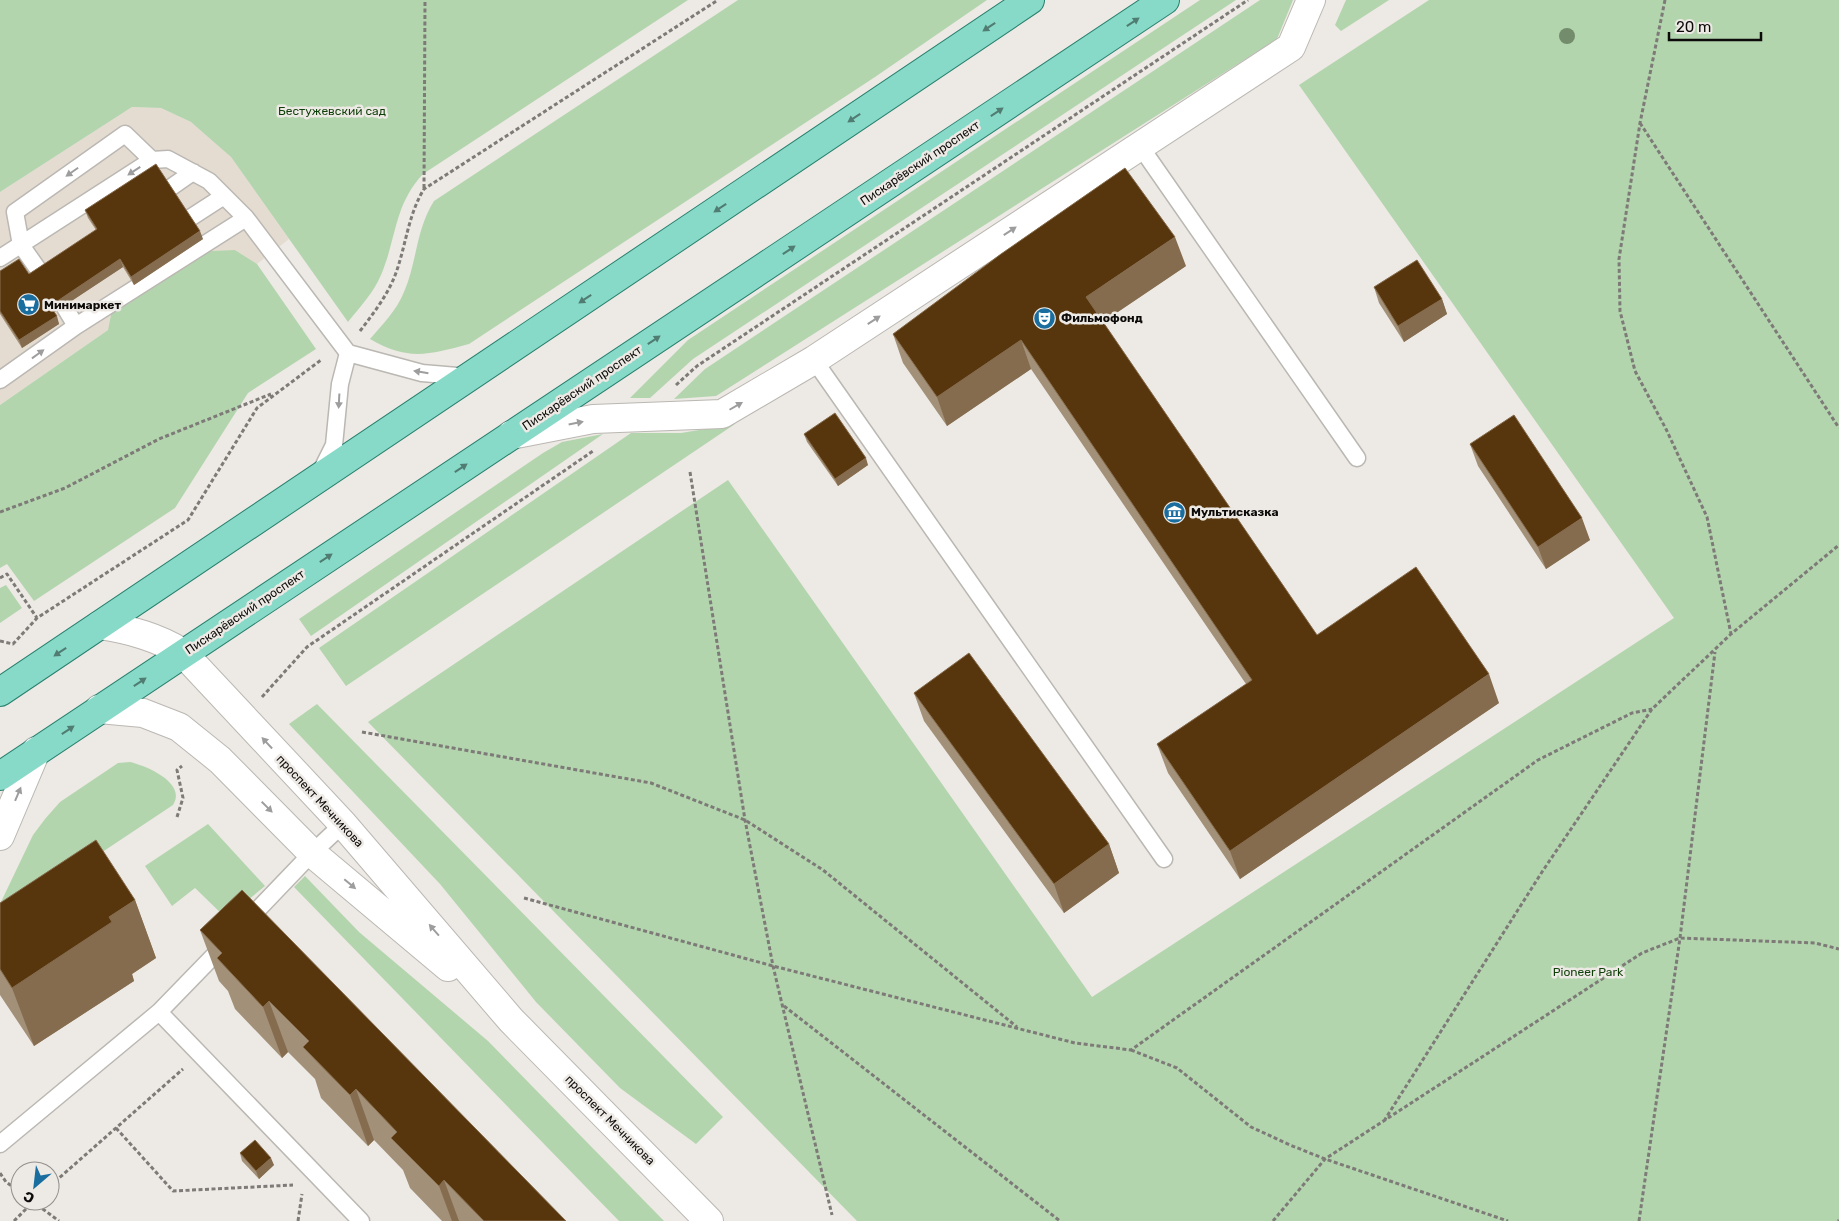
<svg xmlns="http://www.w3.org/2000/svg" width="1839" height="1221" font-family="Rubik,sans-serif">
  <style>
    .built { fill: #e5dcd1 }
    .green { fill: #b3d5ae }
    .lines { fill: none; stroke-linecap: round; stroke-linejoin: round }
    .service-casing { stroke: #bbb8b3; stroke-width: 19 }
    .minor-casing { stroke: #bbb8b3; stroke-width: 30 }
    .tertiary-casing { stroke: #bbb8b3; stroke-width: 30 }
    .primary-casing { stroke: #28806e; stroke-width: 30 }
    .path { stroke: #7d7a77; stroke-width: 3; stroke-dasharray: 4 2.5; stroke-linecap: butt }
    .service { stroke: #fff; stroke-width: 16 }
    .minor { stroke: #fff; stroke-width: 28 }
    .tertiary { stroke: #fff; stroke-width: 28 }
    .primary { stroke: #87d9c8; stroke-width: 28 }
    .tree { fill: #738c6c }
    .wall { fill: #a29078 }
    .shaded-wall { fill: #856c4e }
    .building { fill: #58360d; stroke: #856c4e }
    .oneway { fill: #507c72 }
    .oneway2 { fill: #9e9d9d }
    .labels { text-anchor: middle; stroke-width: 5; stroke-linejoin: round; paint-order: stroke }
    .park-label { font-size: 12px; fill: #0f3f09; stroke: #ede9e4 }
    .street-label { font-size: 12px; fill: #0d0b0a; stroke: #ede9e4 }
    .poi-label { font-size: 12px; font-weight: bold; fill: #0d0b0a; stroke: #ede9e4; text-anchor: start }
  </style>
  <rect width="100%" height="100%" fill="#ede9e4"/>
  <path class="built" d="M132,107L161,108L191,122L210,137L231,157L289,239L257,264L235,250L108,330L0,405V192Z"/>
  <path class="green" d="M0,0H688L423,174C394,205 397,237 381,275C374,292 360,307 348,322L231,157L191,122L161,108L132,107L0,192Z
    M738,0H987L875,77L469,344C428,355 408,361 370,339C382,325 397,310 404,292C417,262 416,229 434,201Z
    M1200,0H1236L693,359L650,398H630L688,340Z
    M1260,0H1293L1277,39L716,396L674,399L705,369Z
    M1346,0H1389L1341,31L1335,25Z
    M1429,0H1839V1221H857L368,722L728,480L1092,997L1674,618L1299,85Z
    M235,250L257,264L316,349L248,393L175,508L34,601L7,564L0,568V405L108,330L113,305L196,255L212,251Z
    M735,424L346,686L319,648L631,433H681Z
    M603,434L311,636L299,619L543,453L562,442Z
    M6,585L22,608L0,623V588Z
    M317,704L723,1117L696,1144L620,1088L536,1002L440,884L289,724Z
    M130,762C147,766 187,783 173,805L0,920V904L33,835L45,819L60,802L118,763Z
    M208,824L265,886L226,918L195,888L172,906L145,866Z
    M305,876L359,932L488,1041L664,1221H619L294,887Z"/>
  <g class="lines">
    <defs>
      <path id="service" d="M1140,146L1357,458
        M170,188L193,172
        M190,218L224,196
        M0,258L152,160L168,159L209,181L246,218L348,353L422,373L469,377
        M42,275L21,245L15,212L125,134L152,160
        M64,306L76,326
        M814,360L1164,859
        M0,380L76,326L246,218
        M321,471L334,445L340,384L348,353
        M245,923L312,853L343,824
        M227,942L159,1012L361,1221
        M0,1144L159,1012"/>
      <path id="minor" d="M511,435L593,419L722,414L814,360L1291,47L1311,0
        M0,836L36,751"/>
      <path id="tertiary" d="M100,625C131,630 157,637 183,653L343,824L511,1020L709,1221
        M99,709L143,713L179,727L220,760L312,853L448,967"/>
      <path id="primary" d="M0,692L1030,0
        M0,776L1165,0"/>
    </defs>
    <use href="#service" class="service-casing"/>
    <use href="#minor" class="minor-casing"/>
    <use href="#tertiary" class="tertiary-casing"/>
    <use href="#primary" class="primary-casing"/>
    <path class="path" d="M1665,0L1640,123L1619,259L1620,311L1635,371L1666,429L1707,517L1731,634
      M1640,123L1839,428
      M424,188L425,0
      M360,331C373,314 386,297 394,278C406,248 407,217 424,189L718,0
      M676,385L697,366L1248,0
      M690,472L745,820L773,966L832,1215
      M0,512L65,488L159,439L271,394
      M0,578L7,574L37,618
      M0,641L13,644L37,618L188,520L257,408L321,360
      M262,697L307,647L593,451
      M362,732L651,783L745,820L823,870L1017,1027
      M177,817L183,798L177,770L182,766
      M524,898L773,966L1075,1043L1131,1050L1538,760L1632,713L1652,709
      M784,1006L1060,1221
      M1131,1050L1177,1068L1251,1127L1290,1145L1325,1159L1508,1221
      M1384,1121L1542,872L1652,709L1731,634L1839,545
      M116,1128L173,1191L293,1185
      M0,1173L6,1182L20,1192
      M50,1186L183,1069
      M32,1201L59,1221
      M14,1221L33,1202
      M298,1221L302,1194
      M1273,1221L1325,1159L1642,953L1680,938L1815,943L1839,949
      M1639,1221L1680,938L1715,652
      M1838,1221L1839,1220"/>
    <use href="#service" class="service"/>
    <use href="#minor" class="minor"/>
    <use href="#tertiary" class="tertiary"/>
    <use href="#primary" class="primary"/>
  </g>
  <circle class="tree" cx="1567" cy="36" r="8"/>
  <path class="wall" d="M85,210L203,239L134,285L123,267L54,312L59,324L22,348L0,314V271L29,274L96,230L88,218Z
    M1186,266L1103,322L1317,635L1499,703L1240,879L1168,773L1157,744L1246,684L1031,369L947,426L903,363L893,334Z
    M1374,287L1442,299L1447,314L1404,342L1379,303Z
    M804,434L868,465L838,486L807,442Z
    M1470,444L1590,540L1546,569L1478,466Z
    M914,693L1109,844L1119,873L1064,913L924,721Z
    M135,900L156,958L132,974L134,981L34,1046L0,995V903Z
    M200,930L566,1221H442L410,1188L403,1170L374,1140L368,1146L321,1098L315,1079L288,1052L282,1058L235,1009L228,991L219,981Z
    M240,1153L274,1165L259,1179L242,1161Z"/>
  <path class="shaded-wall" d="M200,231L203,239L134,285L131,277Z
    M1175,237L1186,266L1097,326L1086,297Z
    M120,259L123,267L52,314L50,306Z
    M1442,299L1447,314L1404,342L1398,326Z
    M57,316L59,324L22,348L19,340Z
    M1021,340L1031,369L947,426L937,397Z
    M866,458L868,465L838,486L835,479Z
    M1582,518L1590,540L1546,569L1538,547Z
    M1489,674L1499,703L1240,879L1230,851Z
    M1109,844L1119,873L1064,913L1054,884Z
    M135,900L156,958L132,974L134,981L34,1046L12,988L109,917Z
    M269,1001L288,1052L282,1058L263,1007Z
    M356,1089L374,1140L368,1146L350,1095Z
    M271,1158L274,1165L259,1179L256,1171Z
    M444,1180L459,1221H452L439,1186Z"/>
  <path class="building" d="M156,164L200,231L131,277L120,259L50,306L57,316L19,340L0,311V271L19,259L29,274L97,229L85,210Z
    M1125,168L1175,237L1086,297L1317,635L1416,567L1489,674L1230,851L1157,744L1252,680L1021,340L937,397L893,334L1001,254Z
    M1417,260L1442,299L1398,326L1374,287Z
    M835,413L866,458L835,479L804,434Z
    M1514,415L1582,518L1538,547L1470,444Z
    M969,653L1109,844L1054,884L914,693Z
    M96,840L135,900L109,917L112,922L12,988L0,969V903Z
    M242,890L566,1221H484L444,1180L439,1186L391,1138L397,1132L356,1089L350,1095L303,1047L309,1041L269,1001L263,1007L217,958L222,953L200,930Z
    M255,1140L271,1158L256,1171L240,1153Z"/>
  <defs><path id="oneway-solid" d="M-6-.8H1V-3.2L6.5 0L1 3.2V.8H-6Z" transform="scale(1.25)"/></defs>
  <g class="oneway">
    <use href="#oneway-solid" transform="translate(1133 22) rotate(-34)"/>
    <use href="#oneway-solid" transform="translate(989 27) rotate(146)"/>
    <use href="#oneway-solid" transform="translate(997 112) rotate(-34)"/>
    <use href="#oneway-solid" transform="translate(854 118) rotate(146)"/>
    <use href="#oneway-solid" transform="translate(720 208) rotate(146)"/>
    <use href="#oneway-solid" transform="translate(789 250) rotate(-34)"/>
    <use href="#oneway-solid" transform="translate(585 299) rotate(146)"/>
    <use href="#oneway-solid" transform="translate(654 340) rotate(-34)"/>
    <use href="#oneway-solid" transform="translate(461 468) rotate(-34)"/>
    <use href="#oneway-solid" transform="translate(326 558) rotate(-34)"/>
    <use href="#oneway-solid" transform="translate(60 652) rotate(146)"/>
    <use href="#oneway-solid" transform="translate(140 682) rotate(-34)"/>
    <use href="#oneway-solid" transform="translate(68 730) rotate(-34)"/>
  </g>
  <g class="oneway2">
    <use href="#oneway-solid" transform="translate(134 171) rotate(147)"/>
    <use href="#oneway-solid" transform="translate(72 172) rotate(145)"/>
    <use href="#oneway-solid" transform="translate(1010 231) rotate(-33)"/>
    <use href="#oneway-solid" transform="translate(874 320) rotate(-33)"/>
    <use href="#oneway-solid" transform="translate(38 354) rotate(-36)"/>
    <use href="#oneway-solid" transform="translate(421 372) rotate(-171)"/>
    <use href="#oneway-solid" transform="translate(339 401) rotate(93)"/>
    <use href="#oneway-solid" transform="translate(736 406) rotate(-30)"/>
    <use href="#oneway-solid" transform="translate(576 423) rotate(-11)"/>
    <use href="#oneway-solid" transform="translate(267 743) rotate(-133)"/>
    <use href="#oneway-solid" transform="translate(18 794) rotate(-67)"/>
    <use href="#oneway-solid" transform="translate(267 807) rotate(45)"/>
    <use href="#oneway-solid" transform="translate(350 884) rotate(40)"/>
    <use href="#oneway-solid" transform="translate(434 930) rotate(-131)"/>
  </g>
  <defs>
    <symbol id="supermarket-disc" viewBox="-11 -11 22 22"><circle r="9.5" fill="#1a6e9f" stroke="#ede9e4"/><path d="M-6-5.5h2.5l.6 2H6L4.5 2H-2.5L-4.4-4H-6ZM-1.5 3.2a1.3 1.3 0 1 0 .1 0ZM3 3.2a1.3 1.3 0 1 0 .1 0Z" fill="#fff"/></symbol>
    <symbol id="theatre-disc" viewBox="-11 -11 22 22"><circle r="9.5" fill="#1a6e9f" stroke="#ede9e4"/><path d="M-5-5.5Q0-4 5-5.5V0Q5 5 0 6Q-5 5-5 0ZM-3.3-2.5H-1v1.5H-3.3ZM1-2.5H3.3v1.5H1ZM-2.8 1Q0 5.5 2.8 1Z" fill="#fff"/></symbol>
    <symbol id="museum-disc" viewBox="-11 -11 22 22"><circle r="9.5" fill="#1a6e9f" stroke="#ede9e4"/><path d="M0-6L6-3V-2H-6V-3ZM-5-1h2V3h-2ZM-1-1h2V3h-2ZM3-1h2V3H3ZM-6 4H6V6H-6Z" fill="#fff"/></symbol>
  </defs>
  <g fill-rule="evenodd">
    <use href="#supermarket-disc" x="16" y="292" width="25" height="25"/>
    <use href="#theatre-disc" x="1032" y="306" width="25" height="25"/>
    <use href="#museum-disc" x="1162" y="500" width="25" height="25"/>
  </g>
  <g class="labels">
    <g class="park-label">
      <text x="332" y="115">Бестужевский сад</text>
      <text x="1588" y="976">Pioneer Park</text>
    </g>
    <g class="street-label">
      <text transform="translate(920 163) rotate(-34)" y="4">Пискарёвский проспект</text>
      <text transform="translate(582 388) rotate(-34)" y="4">Пискарёвский проспект</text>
      <text transform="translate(245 612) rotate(-34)" y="4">Пискарёвский проспект</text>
      <text transform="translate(320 801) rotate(47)" y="4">проспект Мечникова</text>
      <text transform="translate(610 1120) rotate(45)" y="4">проспект Мечникова</text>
    </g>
    <g class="poi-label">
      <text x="44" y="309">Минимаркет</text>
      <text x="1061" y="322">Фильмофонд</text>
      <text x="1191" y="516">Мультисказка</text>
    </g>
  </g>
  <g transform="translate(35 1186) rotate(208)"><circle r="24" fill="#ede9e4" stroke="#93908d"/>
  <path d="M0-4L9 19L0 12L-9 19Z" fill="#1a6e9f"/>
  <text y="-8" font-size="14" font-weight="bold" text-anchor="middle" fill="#0d0b0a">С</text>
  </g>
  <path d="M1669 32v8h92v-8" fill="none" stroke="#0d0b0a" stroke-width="2.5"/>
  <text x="1676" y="32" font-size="15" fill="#0d0b0a" stroke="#ede9e4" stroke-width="4" paint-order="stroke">20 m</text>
</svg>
